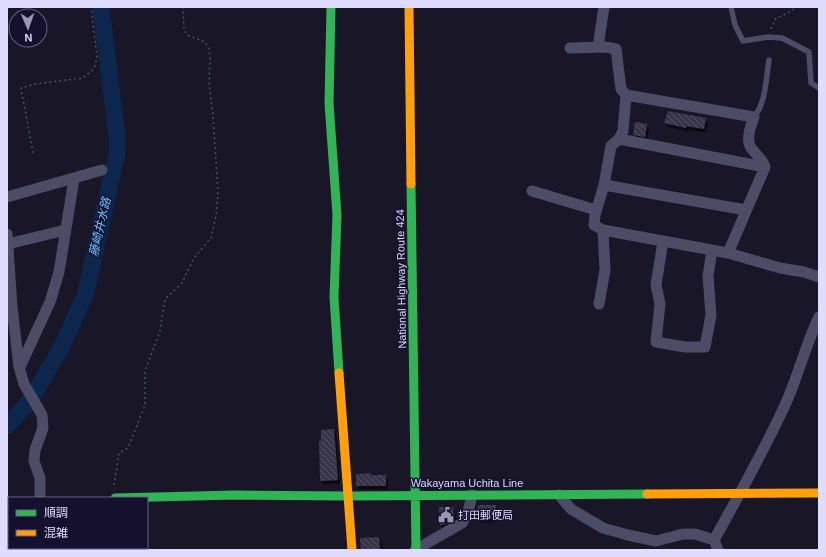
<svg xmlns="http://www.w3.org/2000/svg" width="826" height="557" font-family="Helvetica,'Noto Sans JP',sans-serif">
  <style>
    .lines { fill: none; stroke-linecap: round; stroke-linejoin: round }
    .river { stroke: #0c264d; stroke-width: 17 }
    .building { fill: url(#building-back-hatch); filter: url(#shadow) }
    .path { stroke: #455363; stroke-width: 1.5; stroke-dasharray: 2 3; stroke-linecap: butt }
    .lane { stroke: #4c4c67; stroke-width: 5.5 }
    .street { stroke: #4c4c67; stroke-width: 11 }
    .fast { stroke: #30b455; stroke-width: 9 }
    .slow { stroke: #ff9f0a; stroke-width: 9 }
    .labels { text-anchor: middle; stroke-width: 3; stroke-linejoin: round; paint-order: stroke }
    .street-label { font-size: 11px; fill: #dfdcff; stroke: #14102d }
    .poi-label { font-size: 11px; fill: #dfdcff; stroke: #14102d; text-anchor: start }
    .water-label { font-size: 12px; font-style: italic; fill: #6ac2ff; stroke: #14102d }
  </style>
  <defs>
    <pattern id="building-back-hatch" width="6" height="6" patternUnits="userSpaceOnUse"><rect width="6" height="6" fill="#383648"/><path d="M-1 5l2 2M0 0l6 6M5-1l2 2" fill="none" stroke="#545263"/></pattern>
    <filter id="shadow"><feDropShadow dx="2" dy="3.5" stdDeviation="0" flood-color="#0009"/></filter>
  </defs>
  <rect width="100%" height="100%" fill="#191627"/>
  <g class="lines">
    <path class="river" d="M7,426L28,403L35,392L61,348L85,296L117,153V136L101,7"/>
  </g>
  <path class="building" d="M668,111L706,118L704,129L686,126V128L664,123Z
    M635,122L647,124L645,137L633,135Z
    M334,429L338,480L320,481L319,441H321V430Z
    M371,473V475H386V486H356V474Z
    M478,505H496V518L478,519Z
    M439,507H453L454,520L444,525H440Z
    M379,537L380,550H361L360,538Z"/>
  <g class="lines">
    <path class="path" d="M771,29L776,18L786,14L797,7
      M33,153L21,88L35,84L83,78L94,69L97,57L91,7
      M114,485L119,453L128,448L145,405V371L160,331L165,299L182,283L194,258L211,238L216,216L218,193L213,115L209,83L210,58L209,49L205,42L187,35L184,29L183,7
      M83,548V550"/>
    <path class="lane" d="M731,7L735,25L743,41L768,37L782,38L809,52L811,83L819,88
      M754,117C766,103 766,78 769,60"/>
    <path class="street" d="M598,47L604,7
      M570,48L606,47L616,49L621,89L626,95L754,117C751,125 746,138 750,146C754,154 762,157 765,167
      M619,139L765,167L728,253L603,230L594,225L595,215L604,185L611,146Z
      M619,139L623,131L626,95
      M604,185L746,210
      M532,191L596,210
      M7,197L102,170
      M7,234L12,307L19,367L24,384L42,415L43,428L35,450L34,461L40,478V498
      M663,241L656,285L660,304L656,342L685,347H705L711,315L708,276L712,250
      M8,244L65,230
      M728,253L780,268L804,272L819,277
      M599,304L605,270L603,230
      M20,367L50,302L59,272L74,179
      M559,495L571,509L586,518L603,528L628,535L656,541L683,534H695L714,540
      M415,550L462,523L468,512L472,495
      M718,550L714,540C739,495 764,451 785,405C798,377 805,346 819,317"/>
    <path class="fast" d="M331,7L329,103L337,215L334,297L339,373
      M411,184L416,550
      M115,498L234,495L347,496L647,494
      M7,514L9,532
      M7,533L9,532"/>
    <path class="slow" d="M409,7L411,184
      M339,373L352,550
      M647,494L819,493"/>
  </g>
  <defs>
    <symbol id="civic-bare" viewBox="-9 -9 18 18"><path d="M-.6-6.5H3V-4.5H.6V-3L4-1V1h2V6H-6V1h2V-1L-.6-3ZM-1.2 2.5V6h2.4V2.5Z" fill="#9a97b3" stroke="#14102d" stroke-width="2.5" paint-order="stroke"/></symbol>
  </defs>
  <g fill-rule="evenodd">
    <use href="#civic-bare" x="435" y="504" width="22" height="22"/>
  </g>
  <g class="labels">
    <g class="street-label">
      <text transform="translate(401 279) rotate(-91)" y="4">National Highway Route 424</text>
      <text x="467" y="487">Wakayama Uchita Line</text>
    </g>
    <g class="poi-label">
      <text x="458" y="519">打田郵便局</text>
    </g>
    <g class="water-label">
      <text transform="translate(100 227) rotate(-77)" y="4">藤崎井水路</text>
    </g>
  </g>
  <rect width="826" height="557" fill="none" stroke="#dfdcff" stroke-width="16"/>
  <rect x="8" y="497" width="140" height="52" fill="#14102d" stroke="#656281"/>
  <rect x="16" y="510" width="20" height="6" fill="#30b455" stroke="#656281"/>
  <text x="44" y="517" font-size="12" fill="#dfdcff">順調</text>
  <rect x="16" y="530" width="20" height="6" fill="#ff9f0a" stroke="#656281"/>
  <text x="44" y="537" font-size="12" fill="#dfdcff">混雑</text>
  <g transform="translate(28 28) rotate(178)"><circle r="19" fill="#14102d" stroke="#656281"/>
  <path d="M0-3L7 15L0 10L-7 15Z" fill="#9a97b3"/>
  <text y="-6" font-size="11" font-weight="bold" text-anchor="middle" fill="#dfdcff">N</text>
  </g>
</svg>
